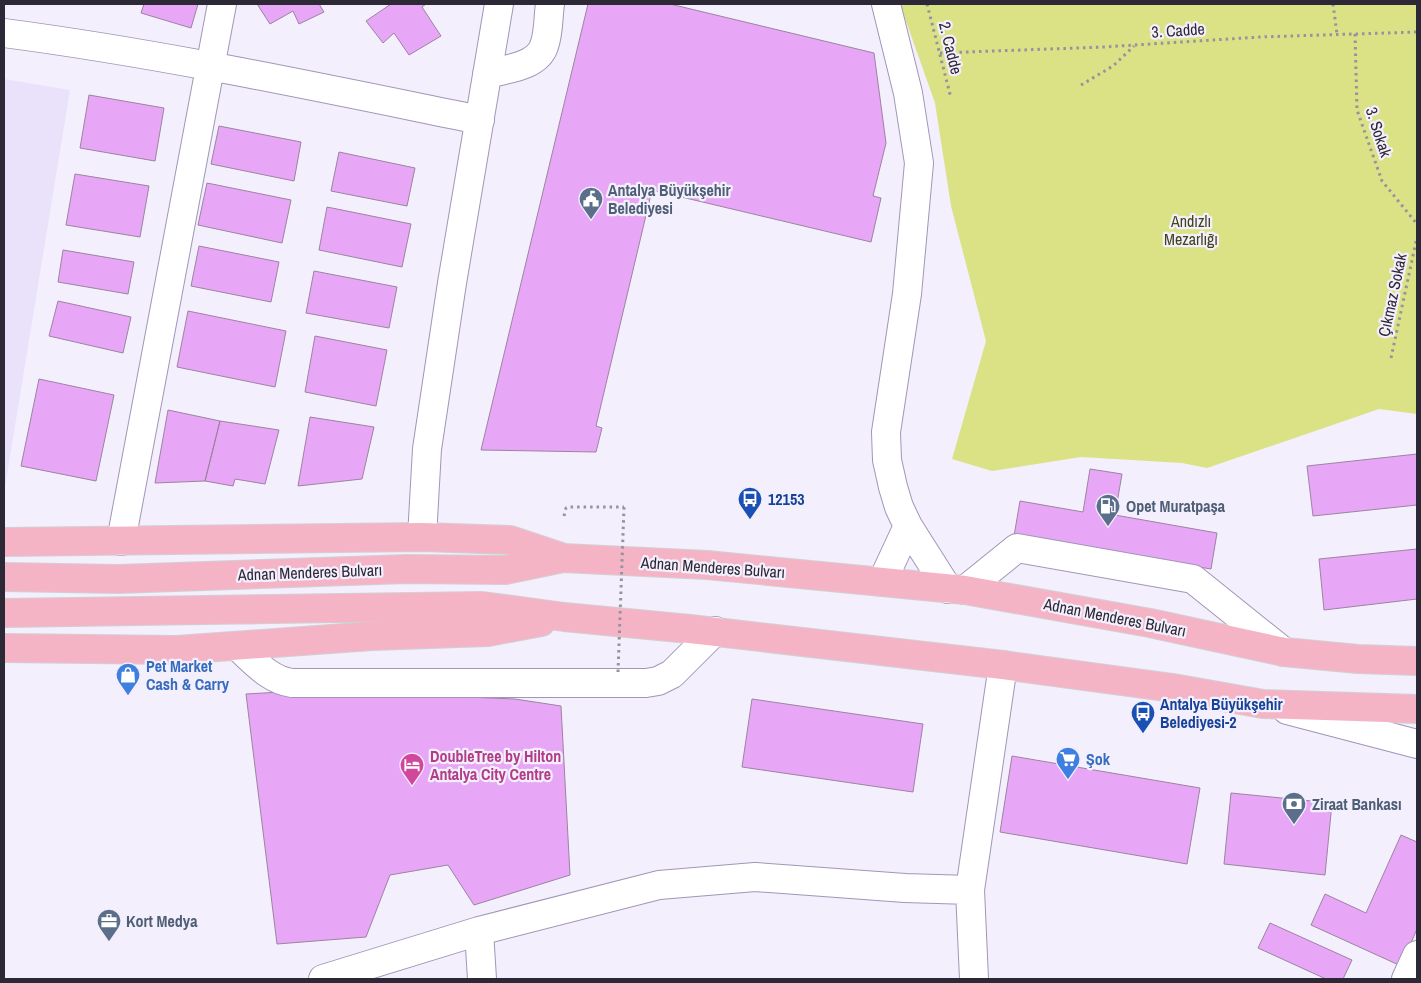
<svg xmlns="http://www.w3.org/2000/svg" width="1421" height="983" font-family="'Archivo Narrow',sans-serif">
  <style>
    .built { fill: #eae2fb }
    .green { fill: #dbe286 }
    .building { fill: #e7a7f6; stroke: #9b84a0 }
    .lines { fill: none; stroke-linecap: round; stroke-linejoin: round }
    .minor-casing { stroke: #a196b6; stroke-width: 30 }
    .major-casing { stroke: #d1d0d3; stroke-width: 30 }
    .path { stroke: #96929f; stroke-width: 3; stroke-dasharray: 2.5 4; stroke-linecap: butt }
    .minor { stroke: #fff; stroke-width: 28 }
    .major { stroke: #f5b4c5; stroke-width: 28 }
    .path-bridge { stroke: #96929f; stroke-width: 3; stroke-dasharray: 2.5 4; stroke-linecap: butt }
    .labels { text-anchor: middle; stroke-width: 4.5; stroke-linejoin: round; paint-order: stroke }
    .street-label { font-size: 16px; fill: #2c2835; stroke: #f3effd }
    .service-label { font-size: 16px; font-weight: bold; fill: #4e5e75; stroke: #f3effd; text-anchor: start }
    .park-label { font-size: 16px; fill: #404217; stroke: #f3effd }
    .transit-label { font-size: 16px; font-weight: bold; fill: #164399; stroke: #f3effd; text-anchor: start }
    .shop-label { font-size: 16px; font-weight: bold; fill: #366cbe; stroke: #f3effd; text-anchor: start }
    .hotel-label { font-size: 16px; font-weight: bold; fill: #b23c85; stroke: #f3effd; text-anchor: start }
  </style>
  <rect width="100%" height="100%" fill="#f3effd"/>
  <path class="built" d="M4,79L70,90L4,493Z"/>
  <path class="green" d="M902,4H1417V414L1379,409L1207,468L1182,463L1081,457L992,471L952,459L986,341L951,206L935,103L902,10Z"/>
  <path class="building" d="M144,4H198L191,28L141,13Z
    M257,4H319L324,12L299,24L293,11L270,24Z
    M391,4H426L422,7L441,36L409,55L394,33L383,43L366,21Z
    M588,4H670L874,53L886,143L873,196L881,198L871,242L652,190L596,426L602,428L596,452L481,450Z
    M89,95L164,108L155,161L80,148Z
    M219,126L301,142L294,181L211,164Z
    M339,152L415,168L407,206L331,191Z
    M75,174L149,186L140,237L66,225Z
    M207,183L291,200L282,243L198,225Z
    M327,207L411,224L402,267L319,250Z
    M199,246L279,262L271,302L191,286Z
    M63,250L134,262L128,294L58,282Z
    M314,271L397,287L389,328L306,313Z
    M58,301L131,317L123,353L49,336Z
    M188,311L286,331L275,387L177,367Z
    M315,336L387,350L376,406L305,392Z
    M39,379L114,395L96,481L21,466Z
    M168,410L220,421L205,481L155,483Z
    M310,417L374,427L362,479L298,486Z
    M220,421L279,430L265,484L235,479L233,486L205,481Z
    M1417,454V505L1313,516L1307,466Z
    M1090,469L1122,474L1115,515L1217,533L1211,569L1014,536L1020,501L1083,512Z
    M1417,549V599L1324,610L1319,559Z
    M353,688L465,697L515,699L561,706L570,875L474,905L448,865L390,875L366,937L277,944L246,694Z
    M752,699L923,724L913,792L742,767Z
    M1012,756L1200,788L1187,864L1000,832Z
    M1231,793L1332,803L1325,875L1224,864Z
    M1401,835L1417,842V929L1401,966L1311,925L1325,894L1366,913Z
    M1270,923L1352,960L1343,979H1326L1258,948Z"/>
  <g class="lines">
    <defs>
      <path id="minor" d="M886,4L908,93L919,163L907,294L886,432L887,460L893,487L899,507L908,526L948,589
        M4,33C164,54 322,88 480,120
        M487,74C505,69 537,67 544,46C549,33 548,17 550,4
        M422,537L427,449L452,283L499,4
        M121,541L222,4
        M882,582L908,526
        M965,590L1017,548L1193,579L1284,652
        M237,646C254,661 269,680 292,683H646L658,681L672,674L715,631
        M1287,710L1417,744
        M970,890L974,979
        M479,931L482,979
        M323,979L479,931L659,885L755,877L905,888L970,890L1003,665
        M1406,979L1417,955"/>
      <path id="major" d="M4,542L422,537L510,540L561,557
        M4,577L118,579L407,569L505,570L563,558L707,565L965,590L1150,623L1284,652L1358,659L1417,661
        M4,613L482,606L564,617L690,629L1003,665L1173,688L1263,704L1417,709
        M4,648L177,650L372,636L488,632L541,622"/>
    </defs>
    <use href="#minor" class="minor-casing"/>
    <use href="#major" class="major-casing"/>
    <path class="path" d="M927,4L951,98
      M1333,4L1337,34
      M1355,34L1357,110L1382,181L1417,224
      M940,53L1104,47L1260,37L1417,32
      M1081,85L1113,66L1134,46
      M1391,358L1417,237
      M564,516L566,508L569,507H624"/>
    <use href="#minor" class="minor"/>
    <use href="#major" class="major"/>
    <path class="path-bridge" d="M618,672L624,507"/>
  </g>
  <defs>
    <symbol id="civic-pin" viewBox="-11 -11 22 30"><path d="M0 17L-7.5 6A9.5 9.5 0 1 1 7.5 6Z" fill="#5c6f8a" stroke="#f3effd"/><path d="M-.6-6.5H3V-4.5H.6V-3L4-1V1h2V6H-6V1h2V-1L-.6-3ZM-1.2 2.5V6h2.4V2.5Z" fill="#fff"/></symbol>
    <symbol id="bus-pin" viewBox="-11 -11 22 30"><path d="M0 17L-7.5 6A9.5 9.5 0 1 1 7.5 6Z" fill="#1a4fb4" stroke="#f3effd"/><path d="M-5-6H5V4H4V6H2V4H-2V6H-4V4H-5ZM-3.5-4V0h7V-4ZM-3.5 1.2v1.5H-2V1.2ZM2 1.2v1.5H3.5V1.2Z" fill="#fff"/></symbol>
    <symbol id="fuel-pin" viewBox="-11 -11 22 30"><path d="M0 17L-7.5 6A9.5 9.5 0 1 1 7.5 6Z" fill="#5c6f8a" stroke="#f3effd"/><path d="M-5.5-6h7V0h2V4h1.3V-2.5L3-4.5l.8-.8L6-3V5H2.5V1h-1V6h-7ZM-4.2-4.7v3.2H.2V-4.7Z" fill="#fff"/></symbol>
    <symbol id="shop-pin" viewBox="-11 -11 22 30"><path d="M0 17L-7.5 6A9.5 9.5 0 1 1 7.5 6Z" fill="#3f7fe0" stroke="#f3effd"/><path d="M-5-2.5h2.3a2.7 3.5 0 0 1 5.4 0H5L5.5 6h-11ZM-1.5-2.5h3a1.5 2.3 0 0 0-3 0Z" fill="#fff"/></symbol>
    <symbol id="supermarket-pin" viewBox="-11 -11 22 30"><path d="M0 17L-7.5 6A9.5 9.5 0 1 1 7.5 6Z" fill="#3f7fe0" stroke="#f3effd"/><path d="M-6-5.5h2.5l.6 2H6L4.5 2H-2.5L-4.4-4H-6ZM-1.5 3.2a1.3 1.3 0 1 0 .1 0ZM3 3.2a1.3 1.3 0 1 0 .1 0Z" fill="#fff"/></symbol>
    <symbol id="hotel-pin" viewBox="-11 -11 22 30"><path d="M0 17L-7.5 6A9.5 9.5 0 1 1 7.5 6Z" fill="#d1479c" stroke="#f3effd"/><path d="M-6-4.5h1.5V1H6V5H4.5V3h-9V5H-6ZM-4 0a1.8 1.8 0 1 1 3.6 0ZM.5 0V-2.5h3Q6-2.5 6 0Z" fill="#fff"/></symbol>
    <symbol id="bank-pin" viewBox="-11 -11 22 30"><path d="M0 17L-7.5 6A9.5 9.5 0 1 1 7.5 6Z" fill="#5c6f8a" stroke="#f3effd"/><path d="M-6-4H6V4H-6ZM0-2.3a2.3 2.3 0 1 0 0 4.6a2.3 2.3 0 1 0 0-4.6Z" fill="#fff"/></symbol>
    <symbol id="office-pin" viewBox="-11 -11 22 30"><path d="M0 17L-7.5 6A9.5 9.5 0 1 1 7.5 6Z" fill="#5c6f8a" stroke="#f3effd"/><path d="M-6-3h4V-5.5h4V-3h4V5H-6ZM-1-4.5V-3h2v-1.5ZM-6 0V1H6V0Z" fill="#fff"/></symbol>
  </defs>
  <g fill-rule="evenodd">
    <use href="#civic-pin" x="577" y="185" width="28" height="38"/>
    <use href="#bus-pin" x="736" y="485" width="28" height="38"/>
    <use href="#fuel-pin" x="1094" y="492" width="28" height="38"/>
    <use href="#shop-pin" x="114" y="661" width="28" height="38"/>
    <use href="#bus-pin" x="1129" y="699" width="28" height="38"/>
    <use href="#supermarket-pin" x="1054" y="745" width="28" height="38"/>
    <use href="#hotel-pin" x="398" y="751" width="28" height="38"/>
    <use href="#bank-pin" x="1280" y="790" width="28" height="38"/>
    <use href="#office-pin" x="95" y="907" width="28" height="38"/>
  </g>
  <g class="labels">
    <g class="street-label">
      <text transform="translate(1178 30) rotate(-4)" y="6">3. Cadde</text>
      <text transform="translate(951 48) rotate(76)" y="6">2. Cadde</text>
      <text transform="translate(1379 132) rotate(72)" y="6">3. Sokak</text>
      <text transform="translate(1392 295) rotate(-78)" y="6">Çıkmaz Sokak</text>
      <text transform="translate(713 567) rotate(4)" y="6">Adnan Menderes Bulvarı</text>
      <text transform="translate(310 572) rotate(-2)" y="6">Adnan Menderes Bulvarı</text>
      <text transform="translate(1115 617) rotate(11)" y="6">Adnan Menderes Bulvarı</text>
    </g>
    <g class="service-label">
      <text x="608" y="196">Antalya Büyükşehir<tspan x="608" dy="18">Belediyesi</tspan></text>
      <text x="1126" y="512">Opet Muratpaşa</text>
      <text x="1312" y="810">Ziraat Bankası</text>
      <text x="126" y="927">Kort Medya</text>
    </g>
    <g class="park-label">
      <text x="1191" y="227">Andızlı<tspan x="1191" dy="18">Mezarlığı</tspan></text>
    </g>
    <g class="transit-label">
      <text x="768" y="505">12153</text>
      <text x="1160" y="710">Antalya Büyükşehir<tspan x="1160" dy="18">Belediyesi-2</tspan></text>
    </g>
    <g class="shop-label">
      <text x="146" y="672">Pet Market<tspan x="146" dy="18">Cash &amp; Carry</tspan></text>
      <text x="1086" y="765">Şok</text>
    </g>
    <g class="hotel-label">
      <text x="430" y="762">DoubleTree by Hilton<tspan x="430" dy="18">Antalya City Centre</tspan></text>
    </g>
  </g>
  <rect width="1421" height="983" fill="none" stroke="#2c2835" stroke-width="10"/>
</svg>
